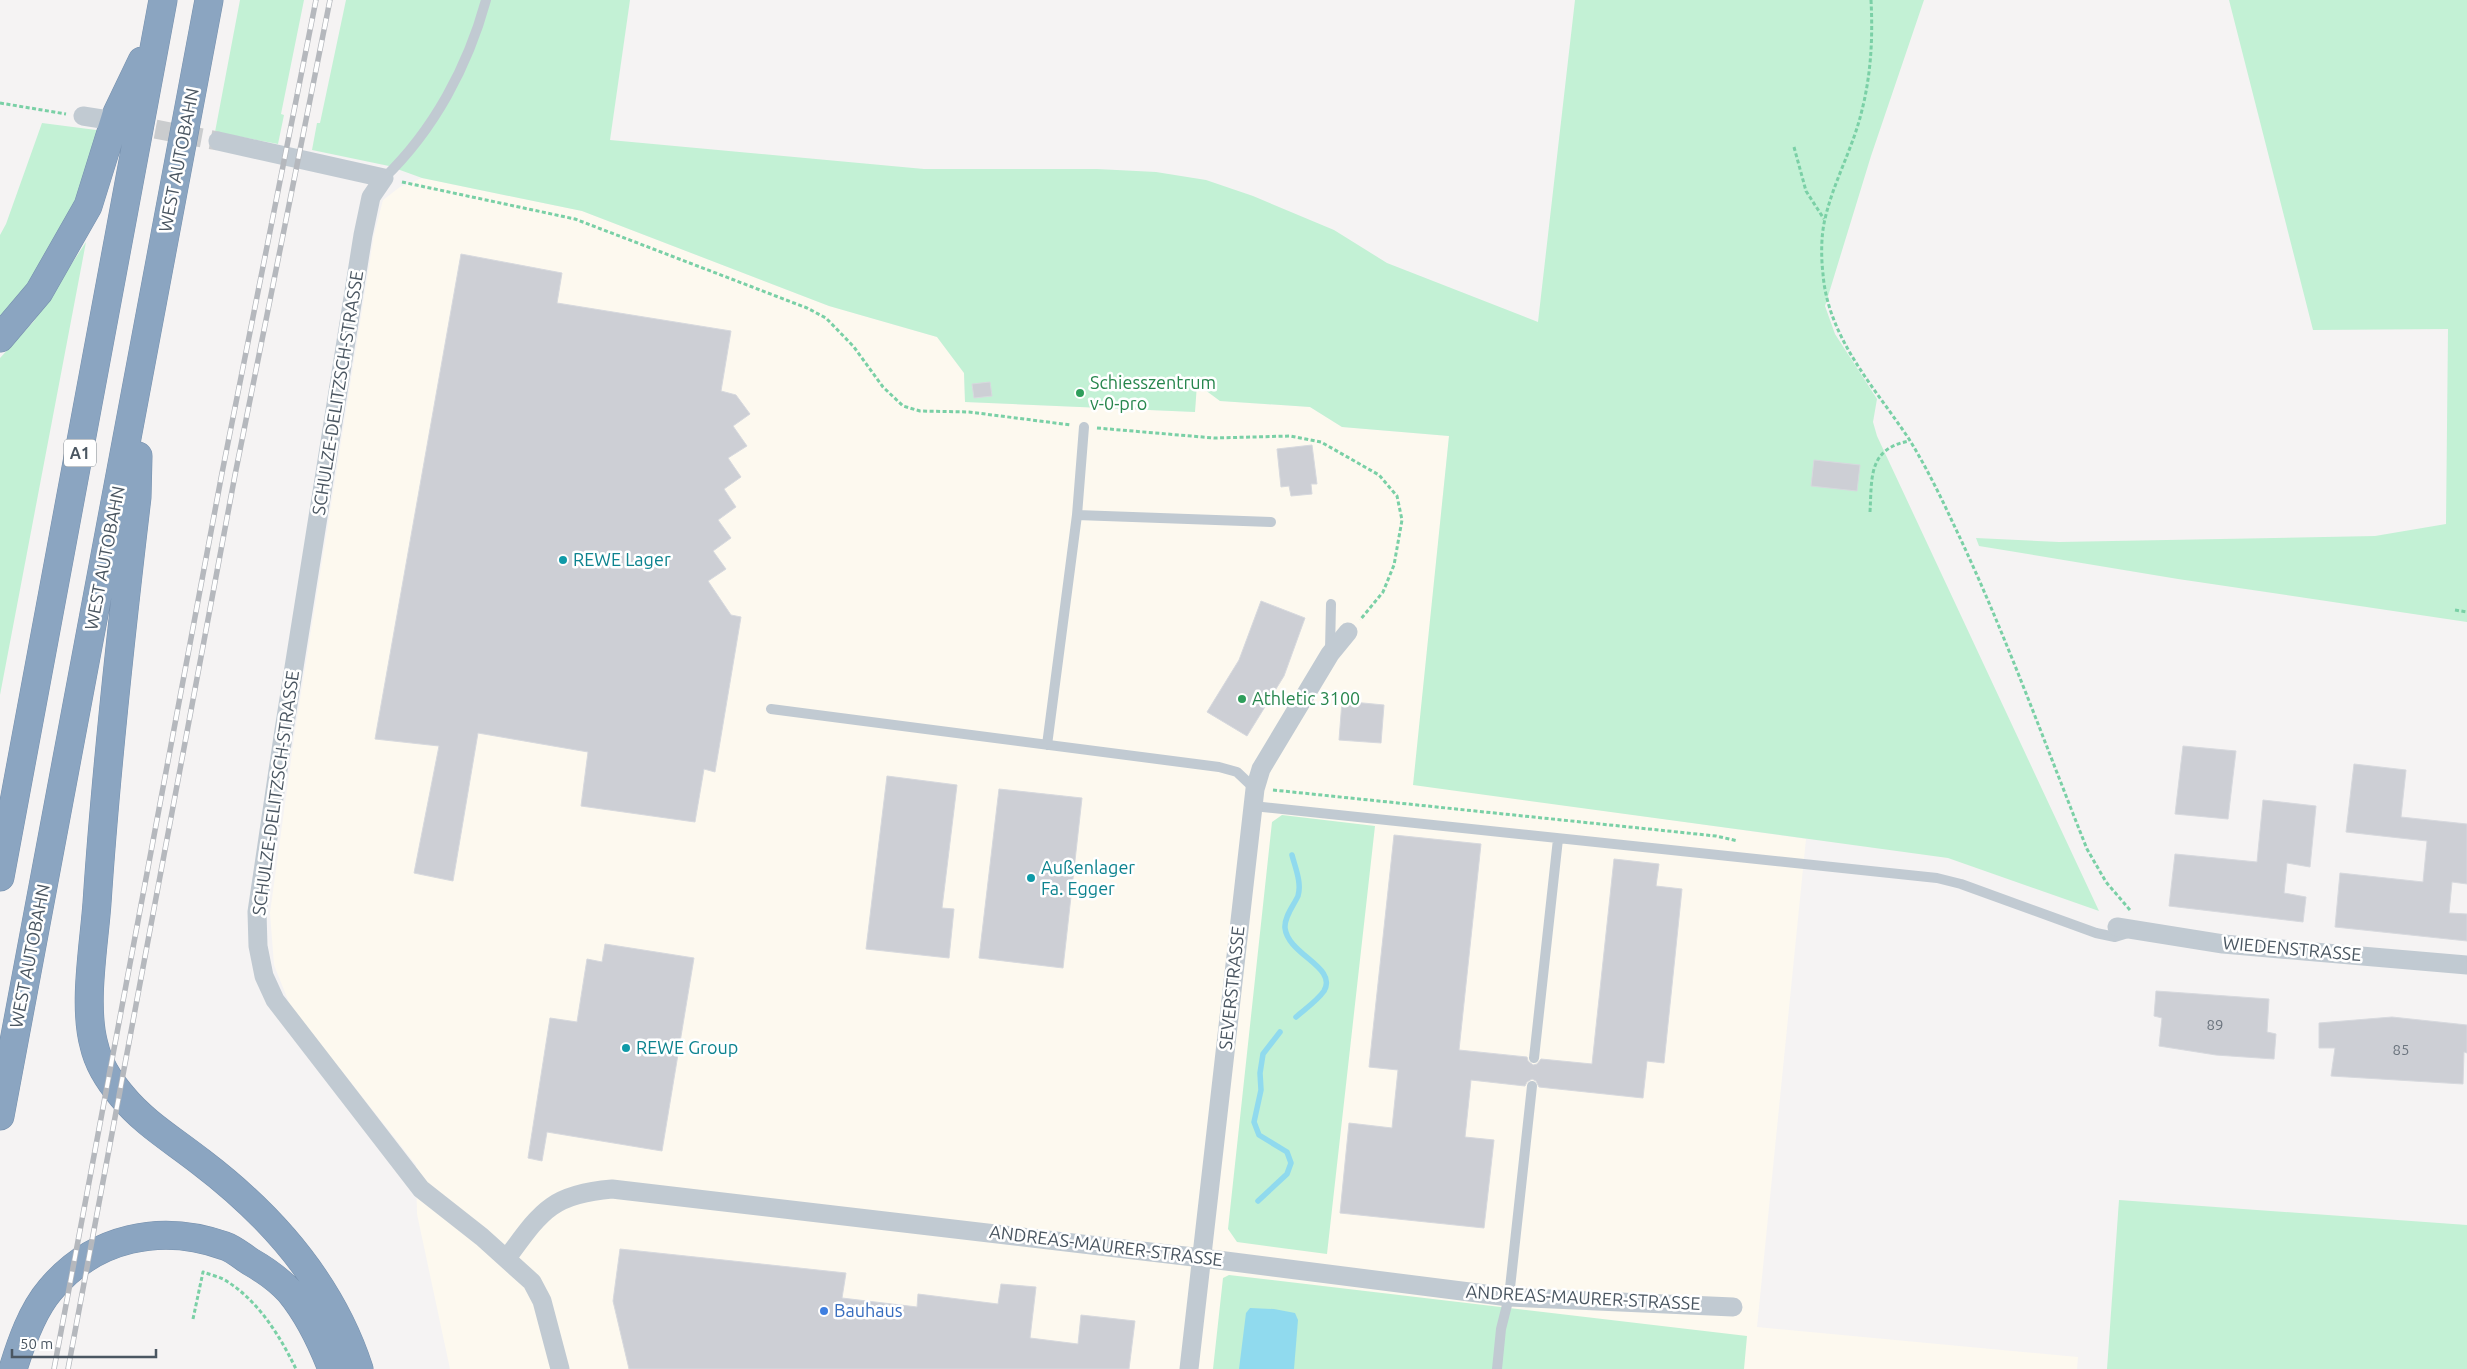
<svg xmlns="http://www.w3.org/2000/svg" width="2467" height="1369" font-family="Ubuntu,sans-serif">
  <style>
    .commercial { fill: #fdf9ef }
    .green { fill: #c3f1d5 }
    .water { fill: #90daee }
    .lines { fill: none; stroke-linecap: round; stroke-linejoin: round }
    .stream { stroke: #90daee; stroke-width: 5.5 }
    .building { fill: #cdcfd5; stroke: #d7d9de }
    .street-tunnel { stroke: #caccce; stroke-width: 19; stroke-dasharray: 19 9; stroke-linecap: butt }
    .highway-casing { stroke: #7690ad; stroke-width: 29 }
    .path { stroke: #7ad0a6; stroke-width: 3; stroke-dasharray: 4 2.5; stroke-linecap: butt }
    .lane { stroke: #c1cad2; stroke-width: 10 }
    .street { stroke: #c1cad2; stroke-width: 19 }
    .highway { stroke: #8ba5c1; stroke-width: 28 }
    .rail-casing { stroke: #b5b8bd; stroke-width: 5.5 }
    .rail { stroke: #fff; stroke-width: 4; stroke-dasharray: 11; stroke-linecap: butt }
    .leisure-dot { fill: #2e9e5b; stroke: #fff; stroke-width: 2 }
    .culture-dot { fill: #0f9aa8; stroke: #fff; stroke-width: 2 }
    .shop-dot { fill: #3f7fe0; stroke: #fff; stroke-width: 2 }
    .labels { text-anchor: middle; stroke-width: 5; stroke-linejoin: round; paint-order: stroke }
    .number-label { font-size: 15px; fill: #6b747e }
    .shield { fill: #fff; stroke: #808990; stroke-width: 1 }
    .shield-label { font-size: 16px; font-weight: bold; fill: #4a5661 }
    .street-label { font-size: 18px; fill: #4a5661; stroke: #fff }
    .leisure-label { font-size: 18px; fill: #27864d; stroke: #fff; text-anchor: start }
    .culture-label { font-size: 18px; fill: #0d838f; stroke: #fff; text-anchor: start }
    .shop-label { font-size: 18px; fill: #366cbe; stroke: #fff; text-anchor: start }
  </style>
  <rect width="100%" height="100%" fill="#f5f3f3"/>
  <path class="commercial" d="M422,178L582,211L829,306L937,337L964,373L965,402L1195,412L1196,383L1220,401L1310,407L1342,427L1449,436L1414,784L1806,839L1757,1327L2078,1357L2077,1369H450L417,1214L416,1165L290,1005L274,965L270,913L295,731L374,235L383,200L400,187Z"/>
  <path class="green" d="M240,0H304L281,114L284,115L278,144L215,132Z
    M346,0H630L610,140L924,169H1097L1156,172L1206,180L1253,196L1334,230L1387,263L1538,322L1575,0H1924L1871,156L1825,306L1835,334L1877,399L1873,422L1877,436L2099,911L1948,858L1413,785L1449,436L1342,427L1310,407L1220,401L1197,384L1195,412L965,402L964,373L937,337L829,306L582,211L422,178L389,166L312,150L317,123H320Z
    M2229,0H2467V622L2178,579L1979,546L1976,538L2059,542L2375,536L2446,524L2448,329L2313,330Z
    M42,123L104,131L64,229L0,328V235L6,224Z
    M86,242L0,695V358L34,321Z
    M1282,815L1375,826L1327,1254L1237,1242L1228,1229L1272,822Z
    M2119,1200L2467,1225V1369H2107Z
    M1229,1275L1747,1336L1744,1369H1213L1223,1278Z"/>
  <path class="water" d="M1250,1308L1274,1309L1295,1313L1298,1320L1294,1369H1239L1246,1313Z"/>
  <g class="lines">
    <path class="stream" d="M1292,855C1295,867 1302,883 1298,896C1294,905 1284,917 1285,928C1288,955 1338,967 1324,991C1317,1001 1305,1009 1296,1017
      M1258,1201L1287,1174L1291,1163L1287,1152L1259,1135L1254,1122L1261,1090L1260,1073L1263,1054L1280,1032"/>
  </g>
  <path class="building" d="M461,254L562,273L557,303L731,331L721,391L736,395L750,414L733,426L747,446L728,458L741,477L724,489L736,507L718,520L731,538L713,551L726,569L708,581L731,615L741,617L715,772L704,769L695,822L581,806L588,752L478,733L453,881L414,873L439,746L375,739Z
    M990,382L992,396L974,398L972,384Z
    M1312,445L1317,484H1311L1312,494L1291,496L1289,486L1281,487L1277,449Z
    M1814,460L1860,465L1857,491L1811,486Z
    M1261,601L1305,618L1284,676L1247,736L1207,712L1239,660Z
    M1342,701L1384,705L1381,743L1339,740Z
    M2183,746L2236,751L2228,819L2175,814Z
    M2354,764L2406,770L2401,817L2467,824V884L2452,882L2449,913L2467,914V941L2335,927L2340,873L2423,882L2427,841L2346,832Z
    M887,776L957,785L942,908L954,909L949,958L866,949Z
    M999,789L1082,798L1063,968L979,958Z
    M2263,800L2316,806L2310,867L2287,863L2284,893L2306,897L2303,922L2169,906L2175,854L2257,862Z
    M1394,835L1481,844L1459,1050L1527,1057L1528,1061L1533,1065L1537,1064L1541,1059L1592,1064L1614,859L1659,864L1656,886L1682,889L1664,1063L1647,1061L1643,1098L1539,1087L1536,1081L1532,1079L1527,1082L1525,1086L1471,1080L1465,1137L1494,1140L1484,1228L1340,1213L1349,1123L1392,1128L1398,1070L1369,1067Z
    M605,944L694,958L662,1151L547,1132L542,1161L528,1158L550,1018L577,1022L587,959L602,962Z
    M2156,991L2269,999L2267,1032L2276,1034L2274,1059L2216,1055L2159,1046L2162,1018L2154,1016Z
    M2392,1017L2467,1025V1053L2464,1052L2463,1084L2331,1076L2335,1048H2319V1023Z
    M620,1249L846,1273L842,1298L917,1307L918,1294L998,1304L1001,1284L1036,1287L1030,1338L1078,1344L1081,1315L1135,1321L1129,1369H629L613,1301Z"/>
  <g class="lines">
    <path class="street-tunnel" d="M128,124L218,141"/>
    <defs>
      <path id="highway" d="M0,338L39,292L88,206L117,113L142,61
        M138,456L137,497C121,632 106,767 97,903C94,945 83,1005 94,1045C98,1063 110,1082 122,1096C144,1123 173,1140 201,1162C272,1216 331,1283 359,1369
        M0,877L163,0
        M0,1116L209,0
        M13,1369C21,1343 32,1311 50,1290C94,1237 161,1223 225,1246C234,1249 243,1257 251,1262C265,1270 279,1280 290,1292C308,1314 322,1343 332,1369"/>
    </defs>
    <use href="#highway" class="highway-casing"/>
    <path class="path" d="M1871,0C1873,39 1871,76 1861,114C1852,150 1833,183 1825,219C1821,235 1821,257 1823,274C1828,338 1875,388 1909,439C1925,465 1939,493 1952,521C2003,627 2043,739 2087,849L2106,882L2130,910
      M0,103L66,114
      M1794,147L1806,191L1824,219
      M402,182L575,219L807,308L826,318L854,347L883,387L903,406L920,411L969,412L1071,425
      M1097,428L1214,438L1290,436L1321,442L1379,475L1397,496L1402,520L1394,565L1383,592L1360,620
      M1870,512C1872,477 1868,449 1909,441
      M2455,610L2467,612
      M1273,790L1716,836L1738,841
      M193,1319L203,1272C211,1275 221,1277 228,1282C259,1302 280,1336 296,1369"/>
    <path class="lane" d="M384,178C434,130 468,66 486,0
      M1077,515L1271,522
      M1330,650L1331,604
      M771,709L1219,767L1237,772L1255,789
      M1047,745L1077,515L1084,427
      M1253,806L1937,878L1961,884L2096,933L2115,937L2128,933
      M1534,1058L1558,839
      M1497,1369L1501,1329L1509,1297L1532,1086"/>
    <path class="street" d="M83,116L102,119
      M218,141L384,178L371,197L363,235L284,730L257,912L258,946L264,976L275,1000L421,1189L482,1237L532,1282L542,1301L560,1369
      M2117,927L2223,944L2467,965
      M507,1258C541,1212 551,1194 612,1189L1202,1258L1509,1297L1733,1307
      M1189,1369L1255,789L1261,769L1330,654L1348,632"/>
    <use href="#highway" class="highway"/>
    <defs>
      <path id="rail" d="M54,1369L222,473L316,0
        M68,1369L235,475L330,0"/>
    </defs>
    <use href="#rail" class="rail-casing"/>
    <use href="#rail" class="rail"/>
  </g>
  <g class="leisure-dot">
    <circle cx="1080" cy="393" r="5"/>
    <circle cx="1242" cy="699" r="5"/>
  </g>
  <g class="culture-dot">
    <circle cx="563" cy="560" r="5"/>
    <circle cx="1031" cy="878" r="5"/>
    <circle cx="626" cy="1048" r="5"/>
  </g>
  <circle class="shop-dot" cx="824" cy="1311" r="5"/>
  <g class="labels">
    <g class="number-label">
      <text x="2215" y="1030">89</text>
      <text x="2401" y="1055">85</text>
    </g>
    <rect class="shield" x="64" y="439.5" width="32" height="27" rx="4"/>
    <g class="shield-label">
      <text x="80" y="459">A1</text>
    </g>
    <g class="street-label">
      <text transform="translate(179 160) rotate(-79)" y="6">WEST AUTOBAHN</text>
      <text transform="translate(338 393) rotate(-81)" y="6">SCHULZE-DELITZSCH-STRASSE</text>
      <text transform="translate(105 558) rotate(-79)" y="6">WEST AUTOBAHN</text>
      <text transform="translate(276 793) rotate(-82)" y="6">SCHULZE-DELITZSCH-STRASSE</text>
      <text transform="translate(2292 949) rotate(5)" y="6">WIEDENSTRASSE</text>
      <text transform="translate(30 956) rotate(-79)" y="6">WEST AUTOBAHN</text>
      <text transform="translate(1232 988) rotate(-84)" y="6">SEVERSTRASSE</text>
      <text transform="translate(1106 1246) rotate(7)" y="6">ANDREAS-MAURER-STRASSE</text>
      <text transform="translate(1583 1298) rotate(3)" y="6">ANDREAS-MAURER-STRASSE</text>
    </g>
    <g class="leisure-label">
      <text x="1090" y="389">Schiesszentrum<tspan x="1090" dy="21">v-0-pro</tspan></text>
      <text x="1252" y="705">Athletic 3100</text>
    </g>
    <g class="culture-label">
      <text x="573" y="566">REWE Lager</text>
      <text x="1041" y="874">Außenlager<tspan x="1041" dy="21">Fa. Egger</tspan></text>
      <text x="636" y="1054">REWE Group</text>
    </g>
    <g class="shop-label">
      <text x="834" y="1317">Bauhaus</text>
    </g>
  </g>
  <path d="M12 1349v8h144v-8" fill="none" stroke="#4a5661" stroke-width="2.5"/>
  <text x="20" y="1349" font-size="15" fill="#4a5661" stroke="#ffffff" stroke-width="4" paint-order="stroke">50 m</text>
</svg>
